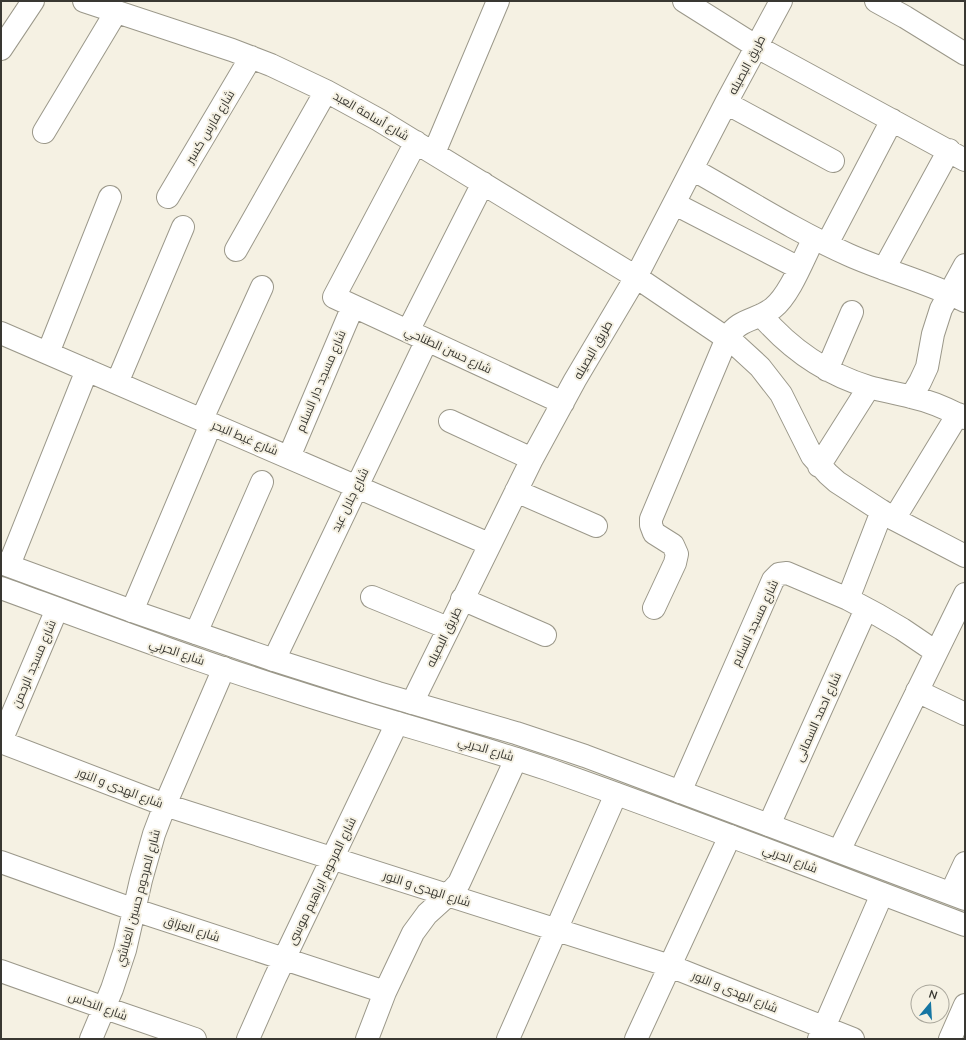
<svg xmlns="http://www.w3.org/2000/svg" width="966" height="1040" font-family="Mulish,Cairo,sans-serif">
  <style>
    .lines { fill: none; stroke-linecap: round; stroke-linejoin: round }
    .minor-casing { stroke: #9b988a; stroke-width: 24 }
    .tertiary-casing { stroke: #9b988a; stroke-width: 24 }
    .minor { stroke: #fff; stroke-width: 22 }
    .tertiary { stroke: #fff; stroke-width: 22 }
    .labels { text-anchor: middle; stroke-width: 4; stroke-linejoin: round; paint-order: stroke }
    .street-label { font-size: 12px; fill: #393832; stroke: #f5f1e3 }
  </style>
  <rect width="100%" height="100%" fill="#f5f1e3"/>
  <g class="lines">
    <defs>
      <path id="minor" d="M84,1L232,50L271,65L326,91L379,120L636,277L735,344L760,367L781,394L812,456L828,474L837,482L894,519L965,556
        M684,1L757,47L965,160
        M876,1L905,17L965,54
        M1,49L33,1
        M726,103L833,161
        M44,132L116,12
        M416,142L334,297L563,403
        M434,153L498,1
        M692,169C744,198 795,231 849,255C887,272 928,282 965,301
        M168,197L251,57
        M675,204L799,268
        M827,244L892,120
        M236,250L326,91
        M884,269L949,150
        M761,315C790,349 826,374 869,387C883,391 897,393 911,397C930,401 948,409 965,418
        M408,331L483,183
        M1,333L489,544
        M48,353L110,197
        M827,370L852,312
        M117,383L183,227
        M911,397L920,382L927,367L933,334L941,309L965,265
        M202,419L262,287
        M450,421L532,459
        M289,457L353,306
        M819,466L869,387
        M516,491L596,526
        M894,519L958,414
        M9,565L87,370
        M372,597L448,628
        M462,599L545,635
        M848,599L882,511
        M654,608L675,563L677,554L673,545L654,533L651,525V519L727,338C739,318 757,321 773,308C790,295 804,257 814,238
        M132,611L211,424
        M196,633L262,482
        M274,660L427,340
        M917,691L965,714
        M412,703L532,459L575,380L636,277L726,103L781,1
        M1,741L57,609
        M1,742L165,805L670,966L853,1039
        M680,792L773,580L779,574L787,573L848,599L878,615L902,629L936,652
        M769,825L866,609
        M839,851L965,594
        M1,862L135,910L385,992
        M951,893L965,863
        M1,971L105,1008L195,1039
        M91,1039L112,989L125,950L141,880L154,834L165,805L224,668
        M248,1039L275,978L397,723
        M367,1039L385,992L413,933L427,914L448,895L459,883L516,759
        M508,1039L616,794
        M636,1039L730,836
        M819,1039L882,894
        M950,1039L965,1005"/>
      <path id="tertiary" d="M1,563L132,611L274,660L378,693L516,733L585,756L965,899
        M1,588C99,624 197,661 296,692C379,719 464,741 547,769C687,818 826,873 965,925"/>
    </defs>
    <use href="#minor" class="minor-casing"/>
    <use href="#tertiary" class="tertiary-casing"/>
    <use href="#minor" class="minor"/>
    <use href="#tertiary" class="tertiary"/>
  </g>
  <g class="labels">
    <g class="street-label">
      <text transform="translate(747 65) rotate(-62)" y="4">طريق البصيله</text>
      <text transform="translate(371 116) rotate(30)" y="4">شارع أسامة العبد</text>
      <text transform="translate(210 127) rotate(-59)" y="4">شارع فارس كسبر</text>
      <text transform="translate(448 350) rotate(25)" y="4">شارع حسن الطناحي</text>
      <text transform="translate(593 350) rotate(-60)" y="4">طريق البصيله</text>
      <text transform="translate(321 381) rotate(-67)" y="4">شارع مسجد دار السلام</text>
      <text transform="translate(245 438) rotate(23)" y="4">شارع غيط البحر</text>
      <text transform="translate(350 500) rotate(-64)" y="4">شارع جلال عيد</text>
      <text transform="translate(755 623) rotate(-65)" y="4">شارع مسجد السلام</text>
      <text transform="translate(444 637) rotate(-64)" y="4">طريق البصيله</text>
      <text transform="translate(177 652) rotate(19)" y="4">شارع الحربي</text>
      <text transform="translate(34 664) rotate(-67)" y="4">شارع مسجد الرحمن</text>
      <text transform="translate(818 717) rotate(-66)" y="4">شارع احمد السمانى</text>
      <text transform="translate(486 749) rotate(17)" y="4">شارع الحربي</text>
      <text transform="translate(120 788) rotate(21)" y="4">شارع الهدى و النور</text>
      <text transform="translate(790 859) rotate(21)" y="4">شارع الحربي</text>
      <text transform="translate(322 881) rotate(-64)" y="4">شارع المرحوم ابراهيم موسى</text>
      <text transform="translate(427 889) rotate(18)" y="4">شارع الهدى و النور</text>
      <text transform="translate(138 898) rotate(-75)" y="4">شارع المرحوم حسين الغباشي</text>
      <text transform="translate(192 929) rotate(18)" y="4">شارع العزاق</text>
      <text transform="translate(735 992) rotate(22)" y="4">شارع الهدى و النور</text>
      <text transform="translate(98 1006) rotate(20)" y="4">شارع النحاس</text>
    </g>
  </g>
  <rect width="966" height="1040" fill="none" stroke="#393832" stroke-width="4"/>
  <g transform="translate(930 1004) rotate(18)"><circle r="19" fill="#f5f1e3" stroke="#aaa79c"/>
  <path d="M0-3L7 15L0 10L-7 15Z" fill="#1676a3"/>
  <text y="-6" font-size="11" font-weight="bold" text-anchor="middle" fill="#393832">N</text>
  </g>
</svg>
